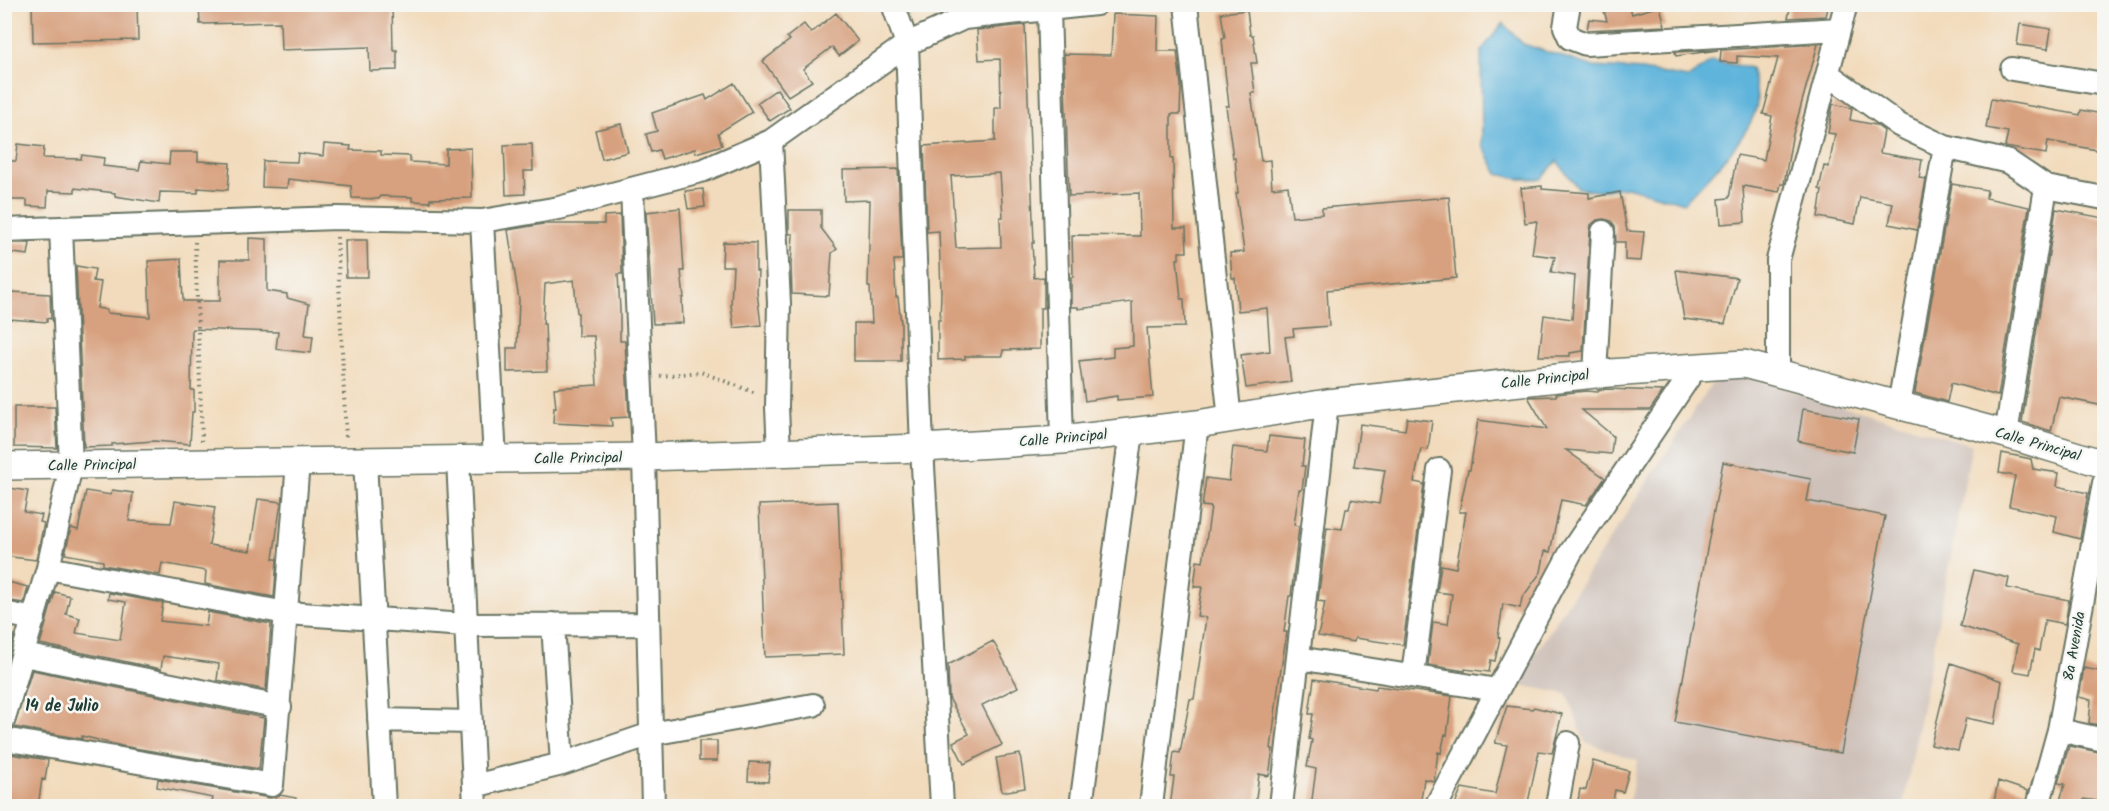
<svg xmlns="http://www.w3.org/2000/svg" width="2109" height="811" font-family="Kalam,sans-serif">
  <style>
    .industrial { fill: #cec1b9 }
    .water { fill: #5fb4db; stroke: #3f7888; stroke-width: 1.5 }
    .building { fill: #d7a07e; fill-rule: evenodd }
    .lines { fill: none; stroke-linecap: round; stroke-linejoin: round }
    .minor-casing { stroke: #697464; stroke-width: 26 }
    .tertiary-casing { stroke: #697464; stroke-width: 30 }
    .path { stroke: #697464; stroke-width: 4; stroke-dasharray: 1.5 4.5; stroke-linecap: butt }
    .minor { stroke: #fff; stroke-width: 22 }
    .tertiary { stroke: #fff; stroke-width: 27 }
    .labels { text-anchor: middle; stroke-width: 5; stroke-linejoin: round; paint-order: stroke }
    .street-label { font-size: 15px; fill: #1f3d34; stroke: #f6f6f2 }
    .neighbourhood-label { font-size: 16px; font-weight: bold; fill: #1f3d34; stroke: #f6f6f2 }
  </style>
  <rect width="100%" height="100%" fill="#f6f6f2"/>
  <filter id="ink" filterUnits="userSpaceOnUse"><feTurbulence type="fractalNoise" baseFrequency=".0167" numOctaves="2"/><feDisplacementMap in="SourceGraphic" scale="12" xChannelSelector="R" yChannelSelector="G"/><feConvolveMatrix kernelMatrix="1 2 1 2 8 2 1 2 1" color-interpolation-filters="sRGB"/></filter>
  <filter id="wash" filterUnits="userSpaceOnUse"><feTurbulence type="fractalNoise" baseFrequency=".008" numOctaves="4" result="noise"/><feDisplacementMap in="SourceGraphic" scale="24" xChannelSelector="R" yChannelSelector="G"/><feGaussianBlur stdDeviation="1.35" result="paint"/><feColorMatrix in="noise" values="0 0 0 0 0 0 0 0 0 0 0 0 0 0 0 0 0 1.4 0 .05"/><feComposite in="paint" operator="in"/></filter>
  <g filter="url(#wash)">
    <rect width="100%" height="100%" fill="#f2dbbc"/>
    <path class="industrial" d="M1746,377L1972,445L1903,806H1628L1638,761L1585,742L1567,694L1515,684L1714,380Z"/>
    <path class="water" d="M1503,23L1523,44L1594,67L1642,70L1688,78L1712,61L1751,68C1753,78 1757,90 1757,101C1756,132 1705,180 1684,203L1627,187L1596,191L1578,188L1557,161L1541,179H1520L1498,174L1482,144L1481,51Z"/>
    <g id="blocks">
      <path class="building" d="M32,4H137L138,40L33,42Z
        M199,4H392L393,50H397V70L370,71L369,47L281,50L280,22L200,24Z
        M1602,4H1629L1632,14L1660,6L1665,26L1587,30L1589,19L1607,21Z
        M1791,4H1829L1826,16L1788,18Z
        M1247,10L1250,35H1253L1257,63H1251L1255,93H1251L1261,161L1270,160L1272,188L1288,186L1292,217L1322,214V208L1449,197L1456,278L1327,290L1329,326L1293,329L1294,336L1285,337L1291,382L1246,388L1241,355L1270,351L1267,308L1238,311L1235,278H1232L1230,253L1244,252L1236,193H1238L1235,158H1233L1226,106H1229L1225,71L1222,38H1225L1221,13Z
        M836,13L858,41L839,56L832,47L803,69L812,81L788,96L763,61L790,40L787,37L804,24L811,33Z
        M1113,14L1158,16L1157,51H1177L1181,85L1180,114H1171V159H1173L1174,228H1186L1187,252H1179V259H1177L1181,299H1184L1185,327L1147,328L1153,397L1117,400V396L1085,401L1079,361L1113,357V348L1133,346L1132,302L1078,309V307H1071V277H1073L1072,235L1140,236L1139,193L1069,196L1064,54L1111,55Z
        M2020,24L2051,29L2048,49L2017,45Z
        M1025,25L1034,243H1032L1034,278L1044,277V308H1040V349L1003,350V356H965V359L938,360V320H940L941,293L939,231L927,232L924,146L995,141V108H1001L1000,59L979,60L977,30ZM1000,173L1003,217H1000L1001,247L956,248L951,176Z
        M1818,44L1792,138L1784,184H1781L1779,192L1743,186L1745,222L1721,224L1719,199L1729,198L1737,155L1764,160L1772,116L1763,114L1778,58L1737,56V63L1720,62L1721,50Z
        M1718,50L1676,56L1675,52Z
        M734,83L752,112L718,133L722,145L696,153L695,149L662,159L659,150L651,152L646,134L657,131L652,113L705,95L707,100Z
        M777,89L790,108L770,121L757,103Z
        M1991,99L2080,115L2081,110L2103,114L2097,150L2048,141L2046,154L2005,147L2008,132L1986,128Z
        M1833,104L1852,108L1850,120L1876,125L1884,131L1880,153L1922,160L1919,178L1926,179L1917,230L1889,224L1893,203L1860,197L1855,224L1818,217L1822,190L1819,189L1824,166L1829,167L1835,134L1828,133Z
        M621,124L628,152L602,159L595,130Z
        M18,144L44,147L43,158L81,159L82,155L104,158L103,166L139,170L141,161L169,164L170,152H198V161L230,163L228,190L198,188V193L160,192L159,203L115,196V193L75,188V192L48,191L47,207L27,206V200H4V161H16Z
        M324,144L351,146L350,150L381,151V155L410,156V162L446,164V149L471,148L472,198L430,199V202L412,201V197L380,196L379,199L352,198L351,186L288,179L287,188L262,187L263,161L297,162L298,153L323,156Z
        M532,144L533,171H524L525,194L506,195L504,145Z
        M898,169L902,260H894L896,297H898L901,323V361H854V323H872L870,287H868L870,200L844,201L843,170Z
        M1952,184L1987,190L1986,198L2029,207L1998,396L1951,383L1947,402L1915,393Z
        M1542,186V189L1589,193V198L1620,192L1627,231L1644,232L1641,261L1625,260V242H1616L1615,226L1611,221L1604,219L1597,220L1591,225L1590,231L1583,351L1570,353V356H1539L1544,315L1572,319L1575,276L1551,272L1555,257L1532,254L1537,221L1525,223L1521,188Z
        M703,189L705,207L688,209L685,191Z
        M680,208L684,271H681L684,298H682L683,323L653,324L646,212Z
        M2056,209L2104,218V406L2059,397L2051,431L2022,422Z
        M789,210H821V228L837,249L832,253L829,296L792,294L791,265L793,234H789Z
        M620,215L622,274H618L620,310V341H625L629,417L611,418L612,426L553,423L554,407L556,408L554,388L597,385L594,336H578V313H577L574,280L545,284L543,324H545L547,371L507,372V348H517L519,300L508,230L543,224H604V216Z
        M249,238L267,239V291L287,294V298L309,304L305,335L313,336L311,353L276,349L278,332L192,329L191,390H194V412H192L190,444L154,441L112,444V446L84,447L76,266L95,269L93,281L101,282L97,308L107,310V313L150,317L148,261L181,259L183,301H220V260H249Z
        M345,240H367L368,277H346Z
        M723,242L756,243V271H758L757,292L761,325L734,328L731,305L733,266H722Z
        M7,243H30L28,255L6,252Z
        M1676,270L1737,278L1725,324L1684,319Z
        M11,292L50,294L51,319L47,318V322L10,319Z
        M1605,389L1663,391L1650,410H1582L1613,436L1611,454L1566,450L1605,478L1586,505L1561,500L1550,552L1545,551L1541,572L1522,598L1520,608L1503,604L1498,637L1500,638L1495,661L1491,660L1489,672L1465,669V671L1428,665L1433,622L1448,624L1452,594L1437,592L1441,565L1456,568L1466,512H1459L1468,470H1470L1478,420L1547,429L1528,397L1556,396V394L1586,391L1598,392V390Z
        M14,407H55L57,448L14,447Z
        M1803,409L1859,419L1853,452L1798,441Z
        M1407,418L1432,421L1428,450L1421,449L1414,482L1424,484L1403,645L1355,638L1354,642L1318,636L1325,602L1318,601L1327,527L1342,529L1346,509H1349L1351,499L1379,504L1385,470L1354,466L1360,424L1405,430Z
        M1269,436L1305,440L1302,466H1305L1302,490H1299L1294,525L1299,526L1291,596H1289L1284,632H1287L1279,681L1271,749H1273L1269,776L1259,774L1255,807H1170L1174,777H1171L1174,752L1180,753L1190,699H1194L1206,618L1197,616L1202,587H1194L1197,561L1203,562L1211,507L1202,506L1206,478L1229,481L1233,447L1267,451Z
        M2002,453L2031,459L2033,469L2059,473L2057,486L2088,493L2080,539L2054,532L2057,516L2009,506L2015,476L1999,473Z
        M1723,462L1811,479L1807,501L1885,516L1841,753L1675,722Z
        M4,487L28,491L24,512L42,515L40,522L44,523L36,560L4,556Z
        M112,490L133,493L129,521L171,523L175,501L215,507L209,545L250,551L258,499L281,502L273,559H277L274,597L205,584L206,571L162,563L160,575L103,565V561L65,554L71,528L78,530L86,491L111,495Z
        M838,502L844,654L765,657L759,505Z
        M1974,570L2009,578L2007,588L2069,600L2065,624L2045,620L2039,651L2035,649L2030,674L2013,671L2018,644L1960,626Z
        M4,581L28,587L24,603L4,600Z
        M55,592L70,596L66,614L80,618L76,633L120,640L126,602L108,599L109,593L163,603L160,621L206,626L208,612L271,624L266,690L217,680L219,664L163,656L161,669L40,644Z
        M4,633L14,635L4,668Z
        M993,641L1018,687L982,705L1002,745L964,764L953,742L969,734L949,698L948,665Z
        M1951,663L2002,681L1995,724L1966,718L1958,751L1931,745Z
        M2084,668L2104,672V726L2089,723L2091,700L2079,697Z
        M32,670L264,718L259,769L122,746L82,736V739L14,727Z
        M1314,679L1376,689L1377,686L1452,696L1447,735L1445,734L1441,753L1438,752L1434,781L1424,779L1420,807H1311L1316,769L1307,767L1312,740L1309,739L1313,714H1309Z
        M1507,706L1532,709L1534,707L1562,714L1552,753L1539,751L1527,807H1454L1462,788L1495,794L1507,745L1495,743Z
        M699,741H717V761H699Z
        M2069,746L2104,753V802L2084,799L2083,807H2058L2065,784L2058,783Z
        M4,753L48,760L45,780L42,779L38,807H21L4,803Z
        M1020,754L1025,788L1002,792L996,758Z
        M1593,761L1629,771L1623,792L1615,790L1612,807H1577L1580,789L1586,790Z
        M749,762L770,763L768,782L748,781Z
        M158,779L270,798L280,795L296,798L295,807H211L213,798L157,787Z
        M1998,781L2028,791L2025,807H1993Z"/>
    </g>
  </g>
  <g filter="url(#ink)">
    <use href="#blocks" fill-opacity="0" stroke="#697464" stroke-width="1.5"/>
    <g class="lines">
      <defs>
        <path id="minor" d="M893,4L907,44L922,448L942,806
          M1186,4L1230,420
          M1569,4L1565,27L1570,38L1586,44L1839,29
          M1049,9L1062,440
          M2012,69L2104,84
          M1828,74L1899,125L1945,147L2009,162L2046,187L2104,198
          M771,141L779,303L777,407L779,453
          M632,190L644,457L653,806
          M482,221L495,459
          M4,230L337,218L482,221L559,208L704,170L771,141L907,44L964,18L1096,4
          M1778,373V260L1846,4
          M1595,374L1603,232
          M1899,405L1945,147
          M2006,434L2046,187
          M458,460L475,806
          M365,461L384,806
          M48,568L286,613L466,625L648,624
          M4,613L34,619
          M553,624L562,764
          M24,655L280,707
          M1298,658L1497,690
          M1413,675L1439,470
          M4,718L48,568L71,466L61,228
          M379,720L471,722
          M2059,730L2104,740
          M4,739L272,785L298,462
          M474,786L562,764L651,734L813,705
          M1081,806L1131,432
          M1151,806L1197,424
          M1281,806L1327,403
          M1436,806L1571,552L1695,368
          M1557,806L1568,743
          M2038,806L2059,730L2104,483"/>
        <path id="tertiary" d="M4,466L644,457L922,448L1062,440L1197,424L1327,403L1595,374L1744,364L2006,434L2104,464"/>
      </defs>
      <use href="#minor" class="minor-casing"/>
      <use href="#tertiary" class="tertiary-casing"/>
      <path class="path" d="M337,237L346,439
        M195,242L202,441
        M660,376L701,372L756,393"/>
      <use href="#minor" class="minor"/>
      <use href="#tertiary" class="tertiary"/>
    </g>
  </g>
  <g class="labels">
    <g class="street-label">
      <text transform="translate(1545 379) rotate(-6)" y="5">Calle Principal</text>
      <text transform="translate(1063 438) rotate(-5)" y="5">Calle Principal</text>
      <text transform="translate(2038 444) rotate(16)" y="5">Calle Principal</text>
      <text transform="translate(578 458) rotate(-1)" y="5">Calle Principal</text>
      <text transform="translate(92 465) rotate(-1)" y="5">Calle Principal</text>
      <text transform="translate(2074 646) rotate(-80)" y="5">8a Avenida</text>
    </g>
    <g class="neighbourhood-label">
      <text x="62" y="711">14 de Julio</text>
    </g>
  </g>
  <rect width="2109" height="811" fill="none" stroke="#f6f6f2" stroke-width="24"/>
</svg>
